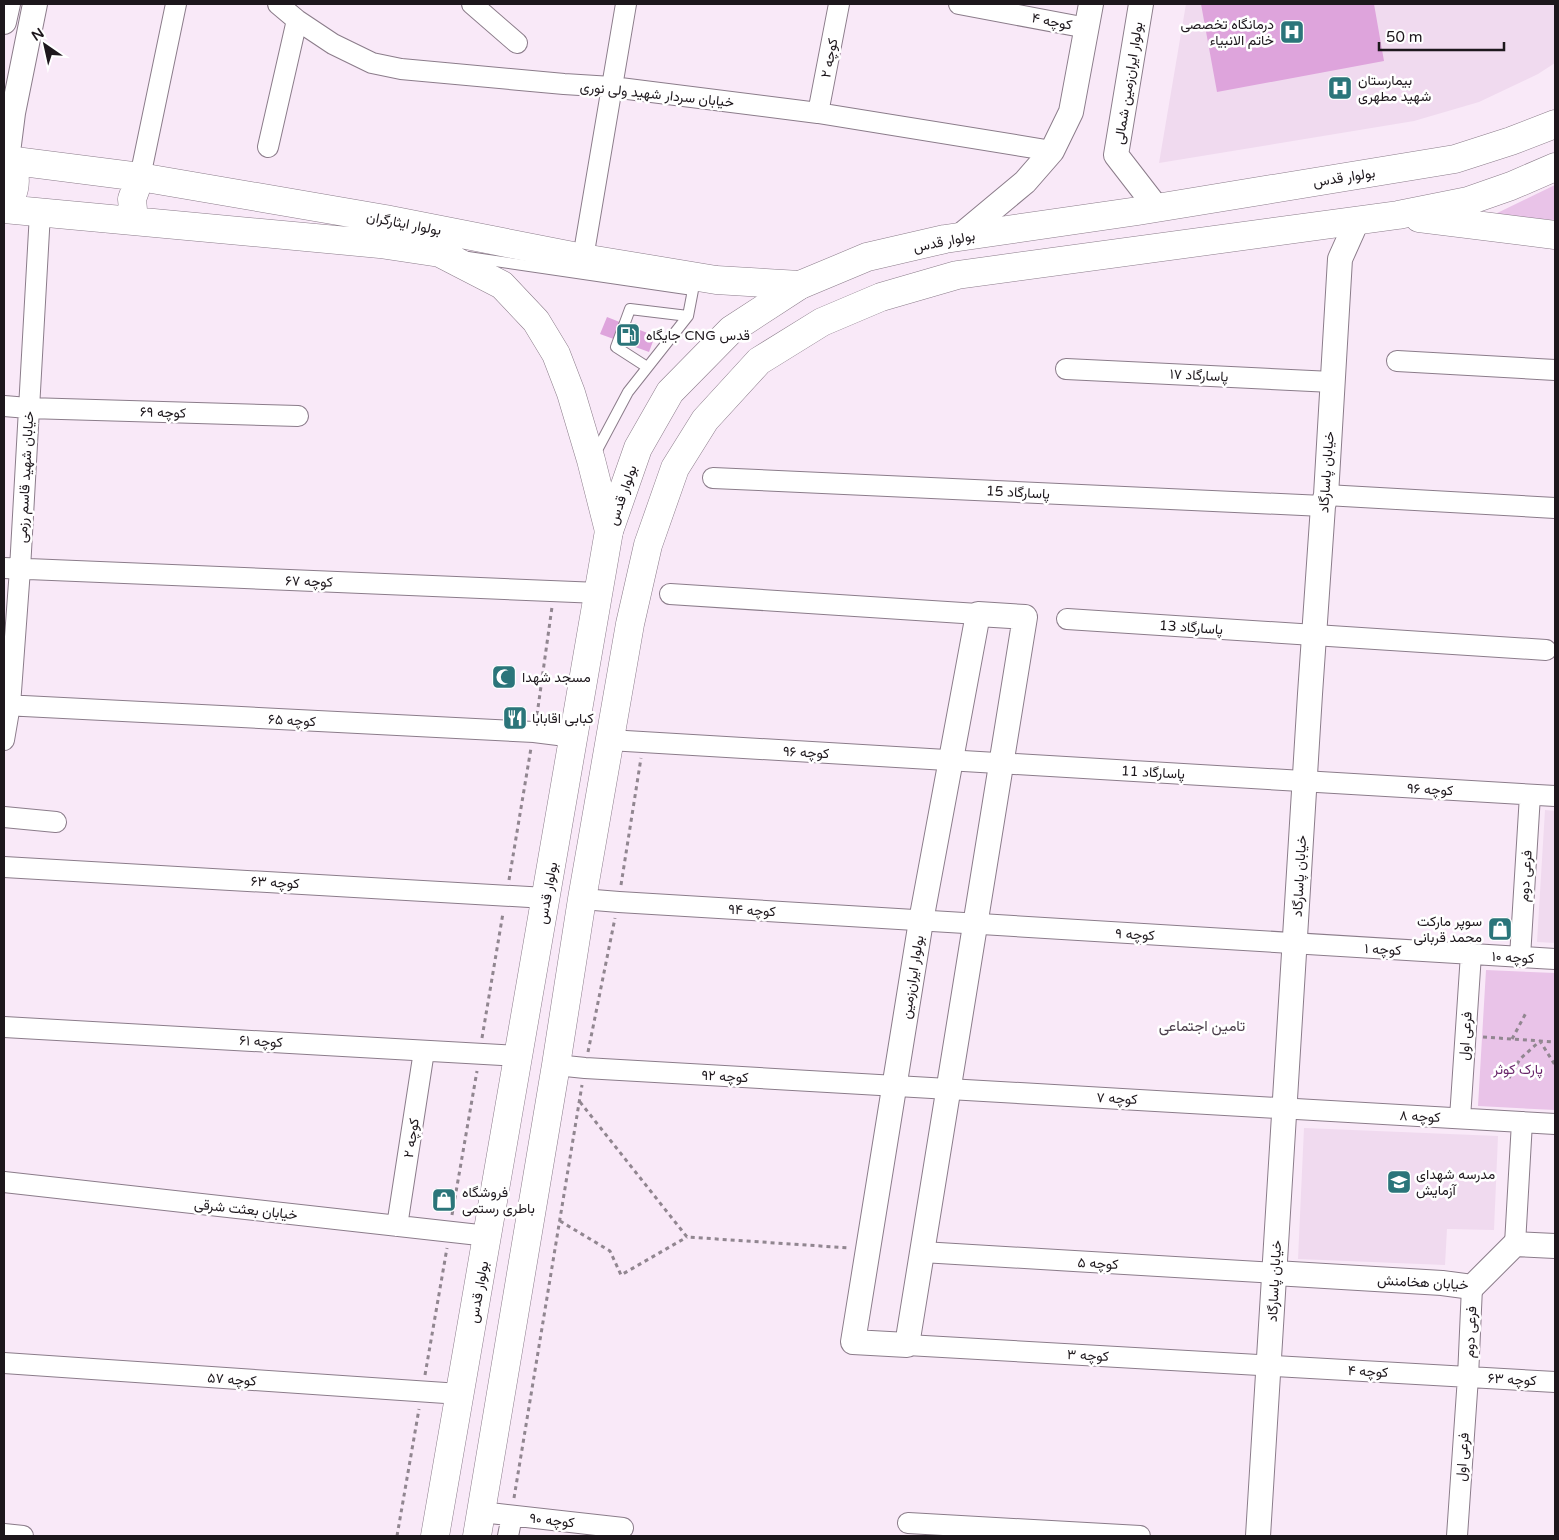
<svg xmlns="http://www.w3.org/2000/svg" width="1559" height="1540" font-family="'Varela Round',Vazirmatn,sans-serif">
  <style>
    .built { fill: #f0daef }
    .green { fill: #e9c3e8 }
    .building { fill: #dea4dc }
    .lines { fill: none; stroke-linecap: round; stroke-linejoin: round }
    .service-casing { stroke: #8b7c8a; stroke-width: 12 }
    .minor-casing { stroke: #8b7c8a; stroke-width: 22 }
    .tertiary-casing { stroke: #8b7c8a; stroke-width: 26 }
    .secondary-casing { stroke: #8b7c8a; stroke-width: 29 }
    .primary-casing { stroke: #8b7c8a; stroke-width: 29 }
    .path { stroke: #918690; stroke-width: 3; stroke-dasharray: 4 4; stroke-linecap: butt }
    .service { stroke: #fff; stroke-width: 10 }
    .minor { stroke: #fff; stroke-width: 20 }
    .tertiary { stroke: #fff; stroke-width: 24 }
    .secondary { stroke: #fff; stroke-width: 28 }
    .primary { stroke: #fff; stroke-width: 28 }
    .labels { text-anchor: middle; stroke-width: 5; stroke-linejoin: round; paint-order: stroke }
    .street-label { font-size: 14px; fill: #1d171c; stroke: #fff }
    .poi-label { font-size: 14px; fill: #1d171c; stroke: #fff; text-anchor: start }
    .park-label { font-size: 14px; fill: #6a276b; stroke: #fff }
    .neighbourhood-label { font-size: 15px; fill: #493c49; stroke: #fff }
  </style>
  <rect width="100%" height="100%" fill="#f9e9f8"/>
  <path class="built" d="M1186,4H1555V63L1538,74L1479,102L1414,121L1159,163Z
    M1545,810L1555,811V943L1537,942Z
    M1304,1128L1498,1136L1494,1230L1447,1229L1445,1265L1298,1259Z"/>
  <path class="green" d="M1555,185V220L1491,216Z
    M1486,970L1555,973V1110L1478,1106Z"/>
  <path class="building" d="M1201,4H1374L1384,61L1217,92Z
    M607,317L655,336L649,352L600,334Z"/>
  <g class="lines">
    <defs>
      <path id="service" d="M468,257L693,290L688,316L628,392L595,454
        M647,367L616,347L630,309L688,316"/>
      <path id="minor" d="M278,4L297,20L333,44L372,63L401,69L564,84L612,87L818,113L1052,151
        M472,4L517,43
        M959,4L1087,28
        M818,113L839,4
        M268,147L297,20
        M140,177L176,4
        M583,258L626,4
        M1397,361L1555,370
        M1066,369L1332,382
        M4,406L28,408L298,416
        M713,478L1323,506
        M1326,495L1555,508
        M4,568L599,593
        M670,594L978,614
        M1067,619L1546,650
        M4,705L534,732L574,737
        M4,740L10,705L20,569L40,213
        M609,740L1555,796
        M4,817L56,822
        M4,867L546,898
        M582,899L619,902L1555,959
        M1520,957L1530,795
        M4,1027L519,1056
        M556,1065L585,1068L1555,1124
        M1460,1118L1471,954
        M4,1182L488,1236
        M397,1226L424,1051
        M1515,1244L1522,1122
        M922,1252L1275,1273
        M907,1345L1555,1382
        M4,1363L460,1394
        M481,1512L623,1528
        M908,1523L1140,1536
        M4,1534L23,1536
        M508,1536L512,1516
        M1457,1536L1468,1377L1472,1287"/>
      <path id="tertiary" d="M1141,4L1116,155L1157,208
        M4,22L8,4
        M7,160L13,113L35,4
        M959,237L1025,182L1052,151L1071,112L1091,4
        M978,614L1025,617L907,1345L853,1342L921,921Z
        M1275,1273L1442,1283L1472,1287L1515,1244L1555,1246
        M1258,1536L1310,694L1323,506L1326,495L1340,259L1357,221"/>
      <path id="secondary" d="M4,157C19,169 18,193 4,205
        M7,160L140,177L385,219L583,258L716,280L800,285
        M4,209L380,244L440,253L502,285L536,321L556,354L571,393L591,460L609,531
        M134,221L132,199L140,177"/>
      <path id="primary" d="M1419,218L1555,235
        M435,1536L609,531L638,448L670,392L731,330L800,285L867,257L945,239L1138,211L1455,159L1511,141L1555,124
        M477,1536L556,1065L582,899L630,624L648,545L675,468L705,420L759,361L822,322L881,297L957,275L1398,215L1468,201L1511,186L1555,167"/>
    </defs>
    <use href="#service" class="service-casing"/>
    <use href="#minor" class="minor-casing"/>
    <use href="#tertiary" class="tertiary-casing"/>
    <use href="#secondary" class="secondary-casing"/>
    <use href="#primary" class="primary-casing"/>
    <path class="path" d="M537,715L552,607
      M509,880L531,748
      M621,885L641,758
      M1483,1037L1555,1042
      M482,1038L503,913
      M1512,1039L1527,1011
      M588,1052L615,918
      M1509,1078L1520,1059L1540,1041L1555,1065
      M580,1102L687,1237L850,1248
      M452,1215L477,1071
      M560,1221L610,1251L621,1275L687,1237
      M425,1375L447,1248
      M514,1498L582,1085
      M397,1536L419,1409"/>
    <use href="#service" class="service"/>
    <use href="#minor" class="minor"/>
    <use href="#tertiary" class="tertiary"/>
    <use href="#secondary" class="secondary"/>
    <use href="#primary" class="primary"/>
  </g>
  <defs>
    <symbol id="hospital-square" viewBox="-11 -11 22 22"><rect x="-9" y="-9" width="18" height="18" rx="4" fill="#2b757a" stroke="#fff"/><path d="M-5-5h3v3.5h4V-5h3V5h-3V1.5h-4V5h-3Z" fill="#fff"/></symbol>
    <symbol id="fuel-square" viewBox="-11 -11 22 22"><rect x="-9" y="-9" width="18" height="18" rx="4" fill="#2b757a" stroke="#fff"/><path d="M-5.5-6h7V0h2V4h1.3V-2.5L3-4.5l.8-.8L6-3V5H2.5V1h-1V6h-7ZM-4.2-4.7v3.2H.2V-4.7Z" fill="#fff"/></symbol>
    <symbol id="mosque-square" viewBox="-11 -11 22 22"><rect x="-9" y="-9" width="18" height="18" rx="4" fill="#2b757a" stroke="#fff"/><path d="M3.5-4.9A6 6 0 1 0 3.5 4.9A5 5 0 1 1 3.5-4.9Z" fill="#fff"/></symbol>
    <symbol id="restaurant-square" viewBox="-11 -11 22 22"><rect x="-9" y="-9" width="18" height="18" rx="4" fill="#2b757a" stroke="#fff"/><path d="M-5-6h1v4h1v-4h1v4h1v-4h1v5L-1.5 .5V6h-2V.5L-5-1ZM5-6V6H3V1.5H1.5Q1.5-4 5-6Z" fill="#fff"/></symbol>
    <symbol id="shop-square" viewBox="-11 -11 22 22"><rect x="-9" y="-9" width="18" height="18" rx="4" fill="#2b757a" stroke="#fff"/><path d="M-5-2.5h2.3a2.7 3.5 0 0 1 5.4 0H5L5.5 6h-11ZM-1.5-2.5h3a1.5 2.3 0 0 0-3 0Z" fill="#fff"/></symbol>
    <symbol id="school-square" viewBox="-11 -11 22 22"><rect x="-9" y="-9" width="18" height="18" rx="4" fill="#2b757a" stroke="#fff"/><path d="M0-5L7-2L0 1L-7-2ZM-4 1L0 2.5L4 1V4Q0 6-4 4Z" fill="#fff"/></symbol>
  </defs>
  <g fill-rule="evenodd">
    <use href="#hospital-square" x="1278" y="18" width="28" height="28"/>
    <use href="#hospital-square" x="1326" y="74" width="28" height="28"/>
    <use href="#fuel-square" x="614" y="321" width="28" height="28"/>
    <use href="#mosque-square" x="490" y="663" width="28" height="28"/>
    <use href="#restaurant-square" x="501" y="704" width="28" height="28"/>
    <use href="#shop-square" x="1486" y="915" width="28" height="28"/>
    <use href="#school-square" x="1385" y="1168" width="28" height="28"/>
    <use href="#shop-square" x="430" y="1186" width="28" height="28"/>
  </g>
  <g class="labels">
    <g class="street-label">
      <text transform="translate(1052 21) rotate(11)" y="5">کوچه ۴</text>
      <text transform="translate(829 58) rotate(-79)" y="5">کوچه ۲</text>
      <text transform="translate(1128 83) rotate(-81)" y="5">بولوار ایران‌زمین شمالی</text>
      <text transform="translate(657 94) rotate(6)" y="5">خیابان سردار شهید ولی نوری</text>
      <text transform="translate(1344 177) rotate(-9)" y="5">بولوار قدس</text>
      <text transform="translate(404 223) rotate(11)" y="5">بولوار ایثارگران</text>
      <text transform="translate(944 241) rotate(-11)" y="5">بولوار قدس</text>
      <text transform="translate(1199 375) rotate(3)" y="5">پاسارگاد ۱۷</text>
      <text transform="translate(163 412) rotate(2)" y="5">کوچه ۶۹</text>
      <text transform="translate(1326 472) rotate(-86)" y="5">خیابان پاسارگاد</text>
      <text transform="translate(25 477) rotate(-87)" y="5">خیابان شهید قاسم رزمی</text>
      <text transform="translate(1018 492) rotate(3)" y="5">پاسارگاد 15</text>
      <text transform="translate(622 495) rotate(-71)" y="5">بولوار قدس</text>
      <text transform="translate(309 581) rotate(2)" y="5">کوچه ۶۷</text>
      <text transform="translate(1191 627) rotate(4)" y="5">پاسارگاد 13</text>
      <text transform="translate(292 720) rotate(3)" y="5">کوچه ۶۵</text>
      <text transform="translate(806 752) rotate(3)" y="5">کوچه ۹۶</text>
      <text transform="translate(1153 772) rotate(3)" y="5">پاسارگاد 11</text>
      <text transform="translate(1430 789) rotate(3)" y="5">کوچه ۹۶</text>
      <text transform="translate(1299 876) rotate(-87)" y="5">خیابان پاسارگاد</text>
      <text transform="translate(1525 876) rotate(-86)" y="5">فرعی دوم</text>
      <text transform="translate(275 882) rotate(3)" y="5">کوچه ۶۳</text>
      <text transform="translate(547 893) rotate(-80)" y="5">بولوار قدس</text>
      <text transform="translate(752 910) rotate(3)" y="5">کوچه ۹۴</text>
      <text transform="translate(1135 934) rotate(3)" y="5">کوچه ۹</text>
      <text transform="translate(1383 949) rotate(3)" y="5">کوچه ۱</text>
      <text transform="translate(1513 957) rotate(3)" y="5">کوچه ۱۰</text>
      <text transform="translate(912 977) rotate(-81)" y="5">بولوار ایران‌زمین</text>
      <text transform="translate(1465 1036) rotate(-86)" y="5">فرعی اول</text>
      <text transform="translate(261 1041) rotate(3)" y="5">کوچه ۶۱</text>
      <text transform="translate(725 1076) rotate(3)" y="5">کوچه ۹۲</text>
      <text transform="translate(1117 1098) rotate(3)" y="5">کوچه ۷</text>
      <text transform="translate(1420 1116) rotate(3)" y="5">کوچه ۸</text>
      <text transform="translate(411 1138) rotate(-81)" y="5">کوچه ۲</text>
      <text transform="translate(246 1209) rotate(6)" y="5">خیابان بعثت شرقی</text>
      <text transform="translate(1098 1263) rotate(3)" y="5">کوچه ۵</text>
      <text transform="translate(1274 1281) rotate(-87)" y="5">خیابان پاسارگاد</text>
      <text transform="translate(1423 1282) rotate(3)" y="5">خیابان هخامنش</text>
      <text transform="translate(478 1292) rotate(-80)" y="5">بولوار قدس</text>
      <text transform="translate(1470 1332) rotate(-87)" y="5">فرعی دوم</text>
      <text transform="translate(1088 1355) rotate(3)" y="5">کوچه ۳</text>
      <text transform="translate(1368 1371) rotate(3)" y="5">کوچه ۴</text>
      <text transform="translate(232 1379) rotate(4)" y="5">کوچه ۵۷</text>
      <text transform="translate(1512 1379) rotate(3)" y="5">کوچه ۶۳</text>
      <text transform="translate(1462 1457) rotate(-86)" y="5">فرعی اول</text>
      <text transform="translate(552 1520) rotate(6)" y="5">کوچه ۹۰</text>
    </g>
    <g class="poi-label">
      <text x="1274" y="29" text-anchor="end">درمانگاه تخصصی<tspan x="1274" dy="16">خاتم الانبیاء</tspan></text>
      <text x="1358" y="85">بیمارستان<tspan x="1358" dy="16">شهید مطهری</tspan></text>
      <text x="646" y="340">جایگاه CNG قدس</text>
      <text x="522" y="682">مسجد شهدا</text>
      <text x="532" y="723">کبابی اقابابا</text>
      <text x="1482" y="926" text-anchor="end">سوپر مارکت<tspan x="1482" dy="16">محمد قربانی</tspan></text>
      <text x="1416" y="1179">مدرسه شهدای<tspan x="1416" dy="16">آزمایش</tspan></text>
      <text x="462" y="1197">فروشگاه<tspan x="462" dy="16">باطری رستمی</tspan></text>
    </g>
    <g class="park-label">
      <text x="1518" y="1074">پارک کوثر</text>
    </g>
    <g class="neighbourhood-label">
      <text x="1202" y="1031">تامین اجتماعی</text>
    </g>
  </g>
  <rect width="1559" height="1540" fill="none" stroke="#1d171c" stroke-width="10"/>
  <g transform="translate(45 45) rotate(326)" stroke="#ffffff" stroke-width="4" paint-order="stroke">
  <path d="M0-4L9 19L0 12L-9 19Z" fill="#1d171c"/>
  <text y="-8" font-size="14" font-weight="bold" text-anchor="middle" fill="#1d171c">N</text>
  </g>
  <path d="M1379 42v8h125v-8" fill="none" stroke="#1d171c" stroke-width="2.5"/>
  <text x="1386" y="42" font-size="15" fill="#1d171c" stroke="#ffffff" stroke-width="4" paint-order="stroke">50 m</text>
</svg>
